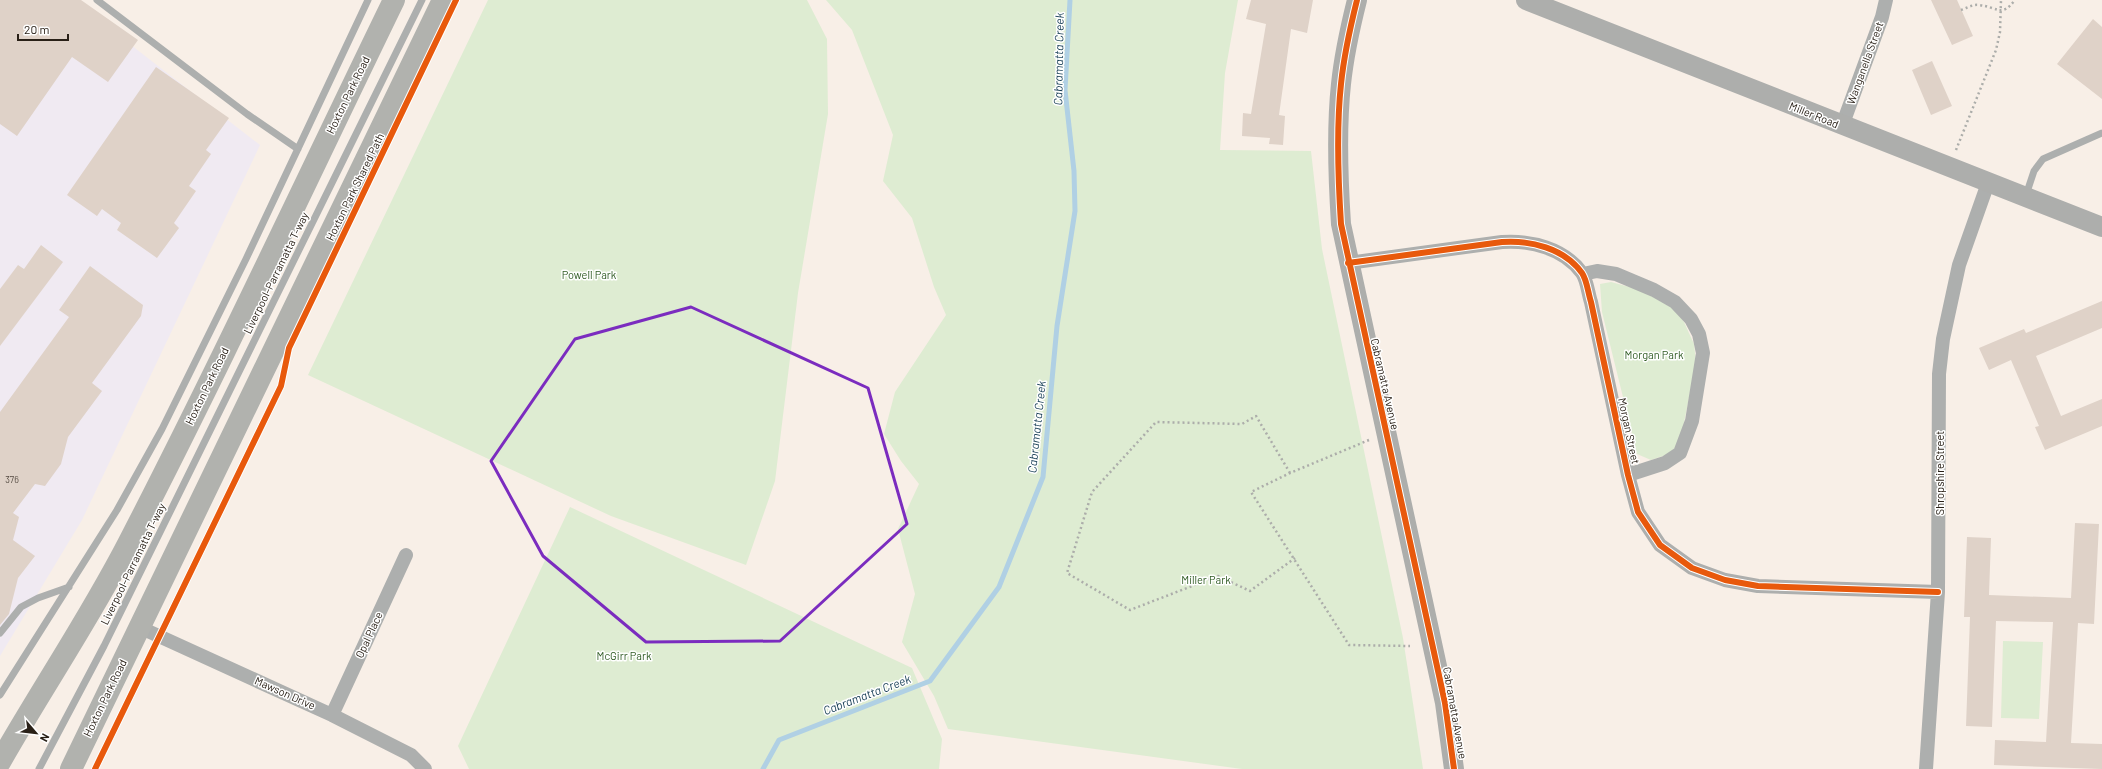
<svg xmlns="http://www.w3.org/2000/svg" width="2102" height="769" font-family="Barlow,sans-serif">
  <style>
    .industrial { fill: #f0eaf2 }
    .green { fill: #deecd2 }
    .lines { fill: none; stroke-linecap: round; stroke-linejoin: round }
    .stream { stroke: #b0d0e4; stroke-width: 5 }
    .building { fill: #dfd2c8 }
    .path { stroke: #acadaa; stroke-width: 2.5; stroke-dasharray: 2 3; stroke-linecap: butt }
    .lane { stroke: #adafae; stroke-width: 7 }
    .street { stroke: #adafae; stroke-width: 14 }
    .secondary { stroke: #adaeac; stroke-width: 20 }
    .primary { stroke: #b1b2ae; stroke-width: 22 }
    .cycleway-casing { stroke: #fff; stroke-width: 8 }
    .cycleway { stroke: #e8590c; stroke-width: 6 }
    .marked { fill: none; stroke: #7b2cbf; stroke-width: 3; stroke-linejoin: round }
    .labels { text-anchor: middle; stroke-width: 3; stroke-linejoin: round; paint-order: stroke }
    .number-label { font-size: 9px; fill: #564c43 }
    .street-label { font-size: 11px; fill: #292017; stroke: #fff }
    .park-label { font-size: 11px; fill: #2e5a22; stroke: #fff }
    .water-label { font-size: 12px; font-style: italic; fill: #183f56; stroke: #fff }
  </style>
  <rect width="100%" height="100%" fill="#f8efe7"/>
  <path class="industrial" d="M0,0H73L260,145L82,520L0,656Z"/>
  <path class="green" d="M488,0H807L827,39L828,114L798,293L775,481L746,565L611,516L308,375Z
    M826,0H1238L1225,73L1220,150L1311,151L1322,249L1403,638L1423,769H1242L948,729L934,696L902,642L915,594L898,529L919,484L901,461L884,434L895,392L946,315L934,287L912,218L883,181L893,135L852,30Z
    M1611,282L1641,290L1674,309L1684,322L1694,344L1696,362L1680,443L1669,454L1651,460L1637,454L1602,312L1600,284Z
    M570,507L912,668L942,739L939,769H469L458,746Z
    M2003,641L2043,642L2039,719L2001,718Z"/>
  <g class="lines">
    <path class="stream" d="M763,769L779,740L930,681L999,587L1043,477L1057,326L1075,211L1074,171L1065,90L1070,0"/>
  </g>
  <path class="building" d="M0,0H81L138,40L108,82L72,57L17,136L0,124Z
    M1251,0H1313L1307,33L1291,29L1279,115L1285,116L1283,145L1269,144L1270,138L1242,136L1243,113L1251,114L1266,24L1246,19Z
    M1931,0H1957L1973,36L1952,45Z
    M2093,19L2102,27V99L2057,64Z
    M1932,61L1952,106L1931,115L1912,70Z
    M156,67L229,118L206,150L211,154L189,186L196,191L174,223L179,228L157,258L117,230L121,223L102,209L97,216L67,195Z
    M41,245L63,262L0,346V289L18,265L24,269Z
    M90,266L143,305L141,316L92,383L102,391L68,437L61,464L45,486L35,484L13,513L19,517L13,540L35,556L18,578L9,614L0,625V412L69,317L59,310Z
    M2102,301V328L2036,356L2061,416L2102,399V426L2045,450L2035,427L2039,426L2011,360L1989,370L1979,348L2024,329L2026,333Z
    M2075,523L2099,524L2094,624L2078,623L2071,743L2102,744V769L1994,765L1995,740L2046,742L2053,622L1996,621L1992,727L1966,726L1970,617H1964L1967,537L1991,538L1989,595L2071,598Z"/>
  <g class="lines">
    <path class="path" d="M1961,10C1967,8 1973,4 1979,5C1998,7 2001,18 2015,0
      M1956,150L1996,50L2000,32L2001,0
      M1369,440L1290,473L1251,492L1349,645L1410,646
      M1290,473L1256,416L1242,424L1156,422L1092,492L1067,573L1130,610L1218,576L1250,591L1295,558"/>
    <path class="lane" d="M97,0L247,114L298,149
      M2026,195L2034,171L2043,159L2102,133
      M0,633L21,607L38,598L69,587
      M0,695L117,510L162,429L246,259L368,0
      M39,769L104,646L422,0
      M95,769L281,386"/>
    <path class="street" d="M1842,126L1882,17L1886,0
      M1348,263L1502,242C1530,240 1564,248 1582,273C1587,280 1588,293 1591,302L1628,475L1638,512L1660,545L1692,568L1725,580L1758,586L1938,592
      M1583,274L1597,271L1616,274L1654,290L1675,302L1691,319L1699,334L1703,353L1692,421L1680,453L1665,463L1628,475
      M139,627L332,715L411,755L425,769
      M332,715L406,555
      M1926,769L1938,592L1939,374L1943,339L1959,265L1988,183"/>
    <path class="secondary" d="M1357,0C1350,28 1344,55 1341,84C1336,130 1338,178 1341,224L1445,703L1454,769
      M1526,0L2102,227"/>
    <path class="primary" d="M0,762C42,688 90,618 129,542C221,364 306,181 394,0
      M71,769L443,0"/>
    <defs>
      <path id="cycleway" d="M1357,0C1350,28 1344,55 1341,84C1336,130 1338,178 1341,224L1445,703L1454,769
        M1348,263L1502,242C1530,240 1564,248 1582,273C1587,280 1588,293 1591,302L1628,475L1638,512L1660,545L1692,568L1725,580L1758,586L1938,592
        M95,769L281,386L289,348L456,0"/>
    </defs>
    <use href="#cycleway" class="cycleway-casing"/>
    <use href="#cycleway" class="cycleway"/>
  </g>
  <path class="marked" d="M691,307L868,388L907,524L780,641L646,642L543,556L491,461L575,339Z"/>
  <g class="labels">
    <g class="number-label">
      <text x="12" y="483">376</text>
    </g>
    <g class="street-label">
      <text transform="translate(1865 63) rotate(-70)" y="4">Wanganella Street</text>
      <text transform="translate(348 95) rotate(-64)" y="4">Hoxton Park Road</text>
      <text transform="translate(1814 115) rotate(22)" y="4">Miller Road</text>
      <text transform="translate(355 187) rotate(-64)" y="4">Hoxton Park Shared Path</text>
      <text transform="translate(276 273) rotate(-64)" y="4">Liverpool–Parramatta T-way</text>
      <text transform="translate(1385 384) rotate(77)" y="4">Cabramatta Avenue</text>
      <text transform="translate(207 386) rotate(-64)" y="4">Hoxton Park Road</text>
      <text transform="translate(1629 431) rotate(78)" y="4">Morgan Street</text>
      <text transform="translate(1940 473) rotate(-90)" y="4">Shropshire Street</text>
      <text transform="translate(133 564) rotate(-64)" y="4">Liverpool–Parramatta T-way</text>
      <text transform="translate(369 635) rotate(-65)" y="4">Opal Place</text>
      <text transform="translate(285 693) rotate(24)" y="4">Mawson Drive</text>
      <text transform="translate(105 698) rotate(-64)" y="4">Hoxton Park Road</text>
      <text transform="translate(1455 713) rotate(80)" y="4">Cabramatta Avenue</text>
    </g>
    <g class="park-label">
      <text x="589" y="279">Powell Park</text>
      <text x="1654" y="359">Morgan Park</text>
      <text x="1206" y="584">Miller Park</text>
      <text x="624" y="660">McGirr Park</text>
    </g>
    <g class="water-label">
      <text transform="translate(1059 59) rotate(-89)" y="4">Cabramatta Creek</text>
      <text transform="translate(1037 427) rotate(-84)" y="4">Cabramatta Creek</text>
      <text transform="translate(867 695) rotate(-21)" y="4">Cabramatta Creek</text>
    </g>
  </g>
  <g transform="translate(36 733) rotate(118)" stroke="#ffffff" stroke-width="3" paint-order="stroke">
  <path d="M0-3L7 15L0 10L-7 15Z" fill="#292017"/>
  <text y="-6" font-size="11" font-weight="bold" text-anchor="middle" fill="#292017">N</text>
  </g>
  <path d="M18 34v6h50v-6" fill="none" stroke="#292017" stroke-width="2"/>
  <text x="24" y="34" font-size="12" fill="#292017" stroke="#ffffff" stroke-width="3" paint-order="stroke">20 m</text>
</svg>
